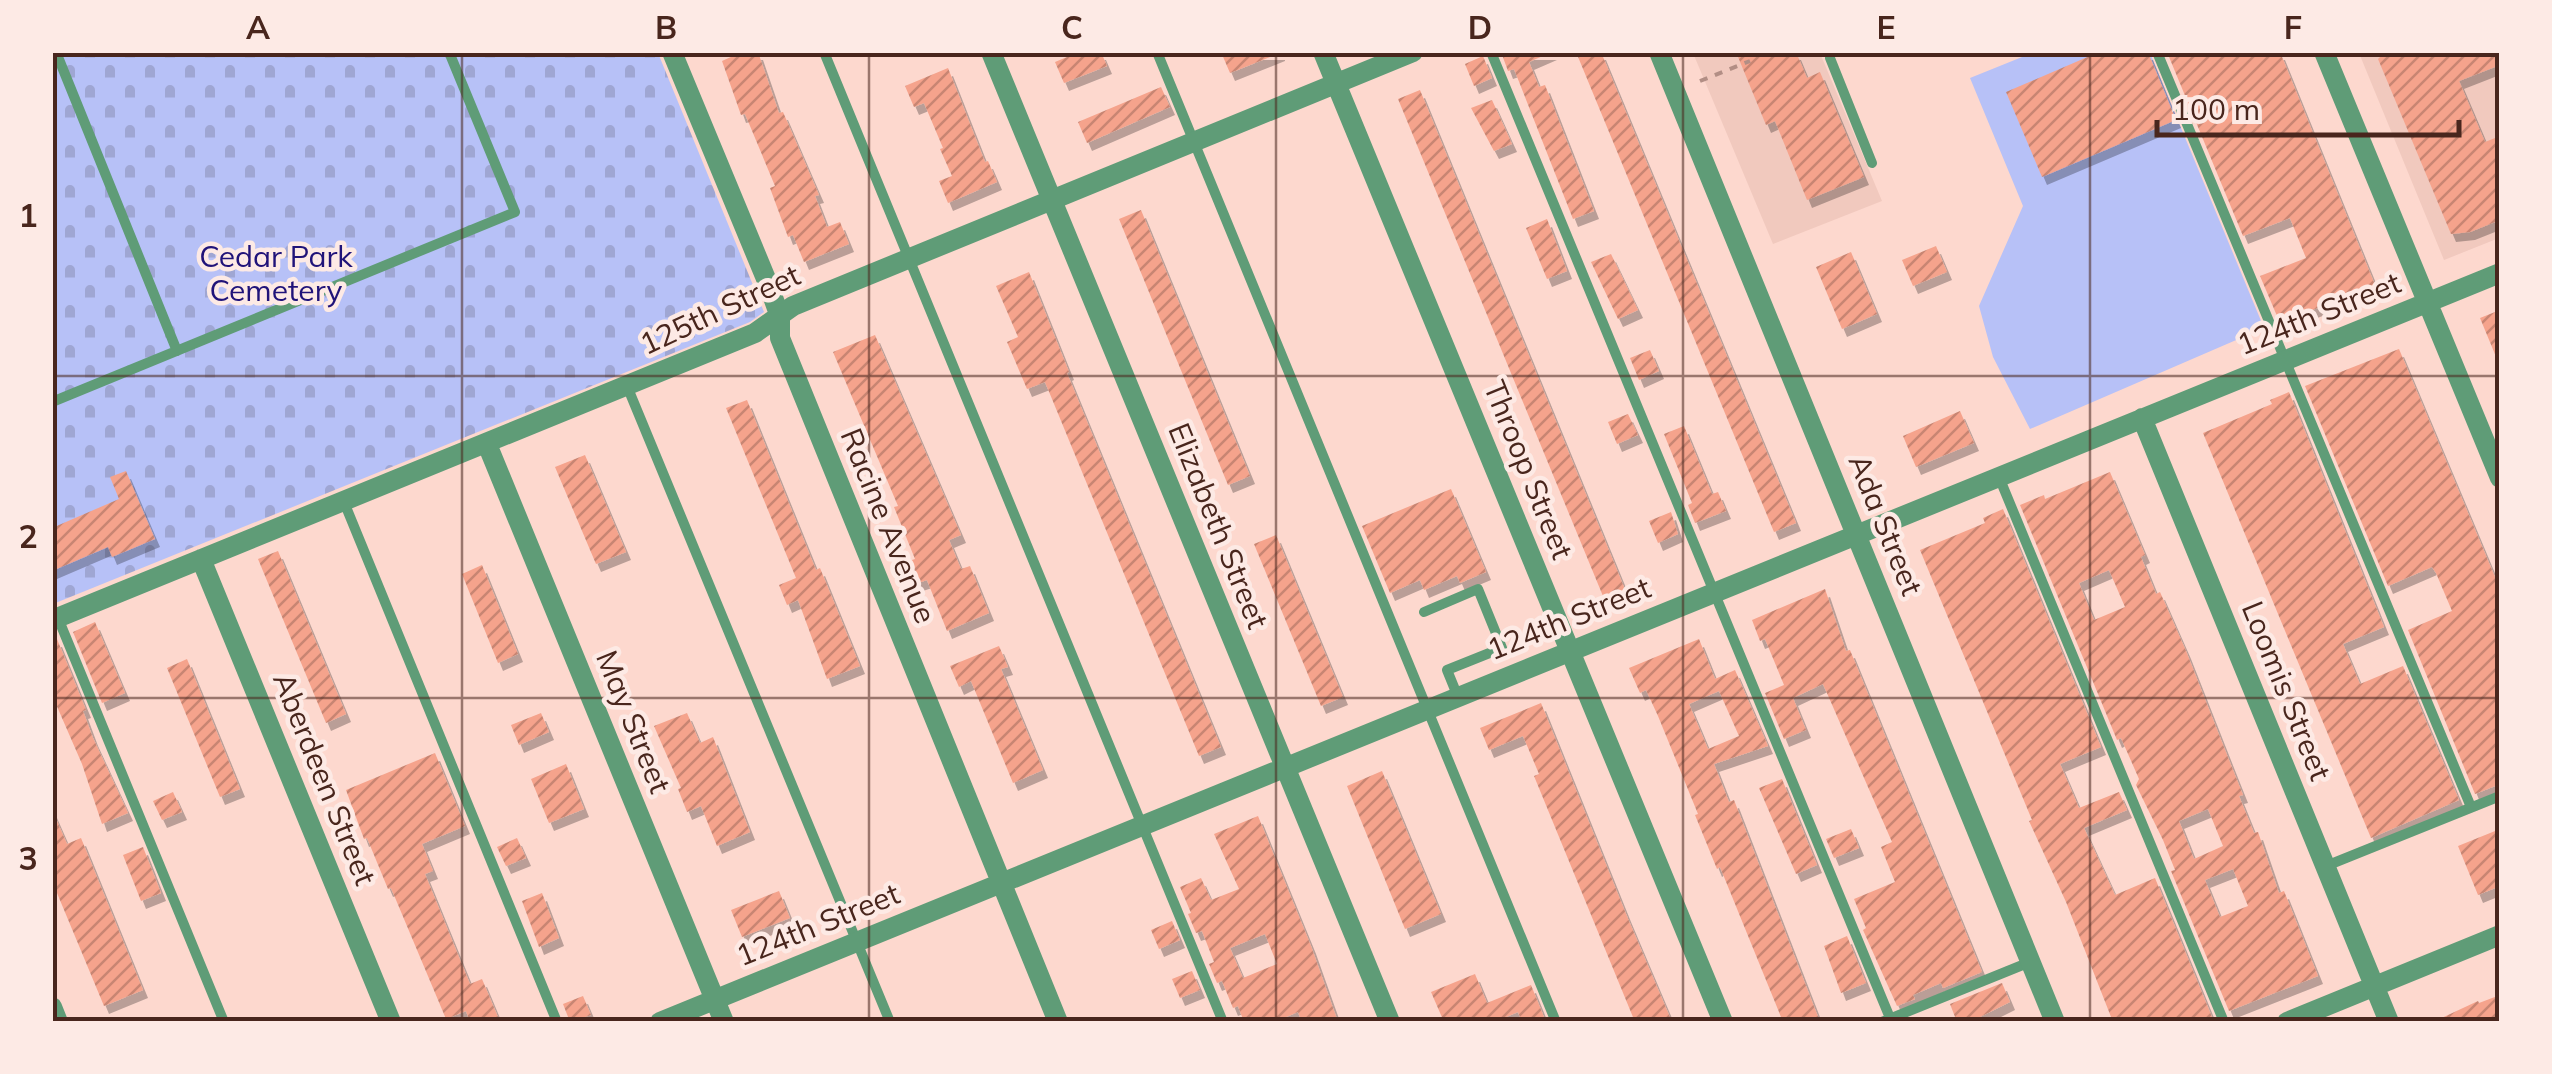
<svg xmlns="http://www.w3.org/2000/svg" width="2552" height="1074" font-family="Mulish,sans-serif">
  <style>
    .built { fill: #f1c9be }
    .cemetery { fill: url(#cemetery-stones) }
    .park { fill: #b7c1f7 }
    .building { fill: url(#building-hatch); fill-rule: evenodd; filter: url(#shadow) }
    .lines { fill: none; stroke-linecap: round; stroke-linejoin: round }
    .path { stroke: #b28e85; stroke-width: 4; stroke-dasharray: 8 8; stroke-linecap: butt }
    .lane { stroke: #5f9c77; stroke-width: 10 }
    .street { stroke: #5f9c77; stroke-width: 20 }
    .grid { fill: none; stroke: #49261d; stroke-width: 2.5; stroke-opacity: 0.55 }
    .labels { text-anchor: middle; stroke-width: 9; stroke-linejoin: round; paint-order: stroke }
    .park-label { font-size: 30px; fill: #201379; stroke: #fdeae5 }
    .street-label { font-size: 30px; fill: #49261d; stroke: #fdeae5 }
    .neatline { fill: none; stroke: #49261d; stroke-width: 4 }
    .grid-label { font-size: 32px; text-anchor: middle; font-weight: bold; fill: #49261d }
  </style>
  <defs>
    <pattern id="cemetery-stones" width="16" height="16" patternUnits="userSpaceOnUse" patternTransform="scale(2.5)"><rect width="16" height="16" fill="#b7c1f7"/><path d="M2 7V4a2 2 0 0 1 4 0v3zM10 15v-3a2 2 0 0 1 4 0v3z" fill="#9fa6d3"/></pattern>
    <pattern id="building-hatch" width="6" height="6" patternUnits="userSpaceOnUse" patternTransform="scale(2.5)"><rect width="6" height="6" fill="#f5a38c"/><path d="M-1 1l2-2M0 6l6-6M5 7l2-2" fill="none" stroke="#c88572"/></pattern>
    <filter id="shadow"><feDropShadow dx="5" dy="8" stdDeviation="0" flood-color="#0004"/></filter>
  </defs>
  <rect width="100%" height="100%" fill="#fdd8ce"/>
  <path class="built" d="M1693,53H1820L1882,201L1773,244Z
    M2359,53H2499V238L2444,260Z"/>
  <path class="cemetery" d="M53,53H658L764,312L750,322L53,604Z"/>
  <path class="park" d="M2032,53H2150L2264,328L2030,429L1993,357L1979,306L2023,206L1970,78Z"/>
  <path class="building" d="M742,52H758L779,113L783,112L819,195L815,196L827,227L840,222L849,244L804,262L793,235L788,237L770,188L775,186L745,114L741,115L722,61Z
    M1079,52H1101L1107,66L1064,83L1055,62Z
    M1221,52H1280V53L1230,73Z
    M1501,52H1552L1529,62L1539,87L1545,85L1594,211L1573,219L1514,69L1508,71Z
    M1576,52H1601L1796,523L1774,532Z
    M1736,52H1796L1807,78L1820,72L1864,177L1807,200L1775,121L1766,125Z
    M2099,52H2148L2176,120L2042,177L2006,92Z
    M2167,52H2280L2375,285L2280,323L2260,276L2306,258L2290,218L2243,236Z
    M2385,52H2500V65L2459,81L2485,142L2500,136V220L2470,232L2451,234L2378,59Z
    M1483,56L1492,78L1474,86L1465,64Z
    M948,68L985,162L988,161L997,182L948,203L939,181L952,176L940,149L943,148L924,103L914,107L905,86Z
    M1161,87L1170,107L1087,143L1078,122Z
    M1420,90L1626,592L1605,601L1398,99Z
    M1492,100L1512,144L1494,151L1471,108Z
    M1141,210L1250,476L1228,485L1119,219Z
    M1547,219L1567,271L1547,279L1526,228Z
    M1936,246L1947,272L1913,286L1902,260Z
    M1851,252L1877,314L1842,329L1816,267Z
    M1611,254L1638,310L1618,319L1591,262Z
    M1029,272L1069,372L1067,373L1221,747L1199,756L1045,382L1027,389L1007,342L1018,337L996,286Z
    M2500,310V364H2499L2480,318Z
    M875,335L961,535L949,540L961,569L970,566L989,613L947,631L927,580L918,583L909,561L915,559L894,507L898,506L833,352Z
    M2399,349L2500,589V784L2475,794L2408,630L2452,611L2436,573L2432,567L2388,586L2305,386Z
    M1650,350L1659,371L1639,380L1630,358Z
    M2289,392L2384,627L2343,644L2360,684L2403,666L2459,800L2371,838L2203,433L2272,404L2270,400Z
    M747,400L816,570L820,568L860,666L827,679L798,600L787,605L779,585L796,578L726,408Z
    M1960,411L1974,443L1916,467L1903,436Z
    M1628,414L1638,435L1617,444L1608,422Z
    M1684,426L1712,494L1718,492L1726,511L1695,523L1688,505L1692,503L1664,434Z
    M585,455L626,552L596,564L555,467Z
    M126,471L155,539L112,557L108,547L52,571V528L119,499L110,477Z
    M2110,472L2145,555L2141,557L2156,594L2160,592L2186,651L2231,765L2243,795L2239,796L2254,833L2258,832L2279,893L2284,891L2318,976L2229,1011L2171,871L2175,870L2163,840L2136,785L2139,779L2121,738L2117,740L2020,505L2044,495L2045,499ZM2109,570L2125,607L2094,620L2079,583ZM2208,809L2223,846L2194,859L2179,821ZM2233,869L2248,906L2220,917L2205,880Z
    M1451,489L1486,572L1460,583L1457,576L1424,590L1420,580L1390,593L1362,526Z
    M2003,509L2101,747L2060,764L2079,808L2119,792L2127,810L2084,828L2115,895L2155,878L2214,1022H2113L2066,902L2029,821L2032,820L1920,550L1985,523L1983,518Z
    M1671,512L1678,534L1658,543L1649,521Z
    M1276,535L1343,697L1321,706L1254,544Z
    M278,551L346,714L326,723L258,559Z
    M482,565L518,654L498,663L462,574Z
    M1825,589L1846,651L1850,650L1982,972L1943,988L1941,983L1913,995L1915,999L1897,1006L1863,930L1866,928L1854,899L1895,882L1881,847L1892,842L1823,684L1793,698L1806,730L1784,739L1765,693L1784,685L1765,639L1760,641L1752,620Z
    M95,622L125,693L102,703L73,632Z
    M57,639L86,710L83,711L93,738L128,813L102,824L82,764L52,695V640Z
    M1699,639L1715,679L1735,670L1768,746L1714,764L1729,802L1734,800L1820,1022H1783L1720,867L1717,869L1695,815L1698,814L1658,716L1646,690L1640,693L1629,668ZM1719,691L1739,736L1708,749L1689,704Z
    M999,646L1008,667L1001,669L1043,770L1013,783L971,681L959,687L950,666Z
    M187,659L240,789L220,797L167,668Z
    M1541,703L1626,914L1672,1022H1635L1534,776L1539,774L1523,736L1489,750L1480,728Z
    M541,713L549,732L519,745L511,725Z
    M687,713L700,743L713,737L750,832L717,846L701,806L687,812L678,789L681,788L654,726Z
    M435,753L465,826L422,844L433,871L425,874L470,984L482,979L500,1022H470L466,1011L446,1019L391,888L388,889L367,838L364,839L346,790Z
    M566,764L584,809L549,823L531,779Z
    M1382,771L1441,914L1405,929L1347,786Z
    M1782,779L1817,865L1796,874L1759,788Z
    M173,792L182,812L162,820L153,801Z
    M52,810L67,844L81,838L143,990L104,1006L52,881Z
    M1258,816L1311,946L1338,1022H1302L1298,1012L1274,1022H1244L1238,1006L1233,1008L1222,981L1217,983L1209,964L1214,962L1202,931L1196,933L1188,914L1191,913L1180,887L1201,878L1211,900L1239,889L1214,834ZM1265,934L1277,964L1243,978L1230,948Z
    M1851,829L1859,848L1834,858L1826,839Z
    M2500,829V886L2478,895L2458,846Z
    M517,838L526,858L506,866L497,847Z
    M143,847L161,893L141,901L123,855Z
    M779,891L790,918L742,937L731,910Z
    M542,893L559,938L539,947L522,901Z
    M1172,921L1180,940L1159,949L1151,930Z
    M1847,936L1866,983L1841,993L1824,946Z
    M1192,971L1200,990L1180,998L1172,979Z
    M1475,974L1487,1003L1531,985L1546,1022H1522L1518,1012L1494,1022H1444L1431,992Z
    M2002,983L2010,1002L1970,1022H1957L1950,1004Z
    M2500,995V1022H2433L2478,1001L2479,1003Z
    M583,996L591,1015L570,1022L563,1004Z"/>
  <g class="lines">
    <path class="path" d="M1700,81L1750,61"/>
    <path class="lane" d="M56,52L177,351
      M824,52L1223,1022
      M1157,52L1556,1022
      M1491,52L1890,1018
      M2157,52L2471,807
      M1830,58L1872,163
      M627,386L890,1022
      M52,402L515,212L449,52
      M1999,477L2224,1022
      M344,502L557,1022
      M1424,612L1478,589L1502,648L1447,670L1458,697
      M58,618L224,1022
      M2326,866L2500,796
      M1882,1022L2030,962"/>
    <path class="street" d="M672,52L769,286L780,317V338L1058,1022
      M991,52L1390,1022
      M1323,52L1723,1022
      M1659,52L2055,1022
      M2324,52L2500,478
      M2142,418L2389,1022
      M487,444L724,1022
      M201,559L391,1022
      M52,620L755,333L793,306L1413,52
      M52,1007L58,1022
      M660,1022L2500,273
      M2287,1022L2500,935"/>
  </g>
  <path class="grid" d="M462,52V1022M869,52V1022M1276,52V1022M1683,52V1022M2090,52V1022M52,376H2500M52,698H2500"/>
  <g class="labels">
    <g class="park-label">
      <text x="276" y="267">Cedar Park<tspan x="276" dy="34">Cemetery</tspan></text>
    </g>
    <g class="street-label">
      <text transform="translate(720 310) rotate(-25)" y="10">125th Street</text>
      <text transform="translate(2319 314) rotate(-22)" y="10">124th Street</text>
      <text transform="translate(1528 470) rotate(68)" y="10">Throop Street</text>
      <text transform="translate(1885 525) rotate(68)" y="10">Ada Street</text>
      <text transform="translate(888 526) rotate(68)" y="10">Racine Avenue</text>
      <text transform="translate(1218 526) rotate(68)" y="10">Elizabeth Street</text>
      <text transform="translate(1569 619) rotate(-22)" y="10">124th Street</text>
      <text transform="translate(2286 691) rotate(68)" y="10">Loomis Street</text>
      <text transform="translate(633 722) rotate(68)" y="10">May Street</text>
      <text transform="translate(324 779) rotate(68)" y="10">Aberdeen Street</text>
      <text transform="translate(818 925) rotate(-22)" y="10">124th Street</text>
    </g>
  </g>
  <rect width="2552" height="1074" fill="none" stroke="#fdeae5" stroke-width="110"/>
  <path d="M2157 120v15h302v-15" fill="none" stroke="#49261d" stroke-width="5"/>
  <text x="2172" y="120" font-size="30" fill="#49261d" stroke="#fdeae5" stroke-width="8" paint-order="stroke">100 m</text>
  <rect x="55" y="55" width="2442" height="964" class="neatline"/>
  <g class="grid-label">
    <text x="258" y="39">A</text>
    <text x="666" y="39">B</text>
    <text x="1072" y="39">C</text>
    <text x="1480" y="39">D</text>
    <text x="1886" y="39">E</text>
    <text x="2293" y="39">F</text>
    <text x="28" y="227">1</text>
    <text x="28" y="548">2</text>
    <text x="28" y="870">3</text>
  </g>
</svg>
